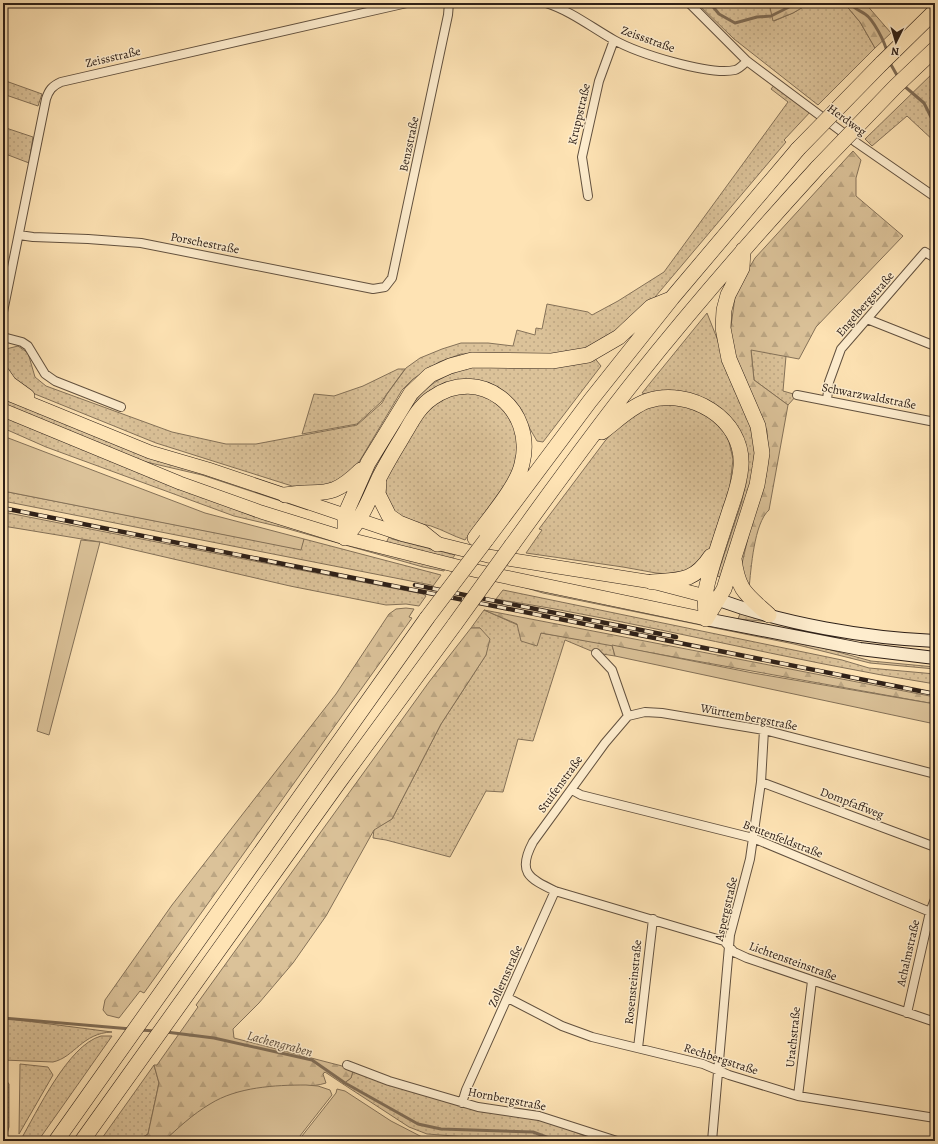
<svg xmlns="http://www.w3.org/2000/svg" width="938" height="1144" font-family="Alegreya,serif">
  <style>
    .grass { fill: url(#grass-dots); stroke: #847158 }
    .forest { fill: url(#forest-firs); stroke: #847158 }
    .green { fill: #dbc299; stroke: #847158 }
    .water { fill: url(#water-rules); stroke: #806d56 }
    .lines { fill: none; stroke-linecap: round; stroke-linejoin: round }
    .shore { stroke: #72604c; stroke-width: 1 }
    .stream { stroke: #806d56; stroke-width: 3 }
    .minor-casing { stroke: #62513f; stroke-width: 10 }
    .secondary-casing { stroke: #2e2018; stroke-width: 14 }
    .primary-casing { stroke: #2e2018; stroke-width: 14 }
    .motorway-casing { stroke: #2e2018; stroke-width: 16 }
    .minor { stroke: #feedce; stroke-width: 8 }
    .secondary { stroke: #feedce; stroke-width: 12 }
    .primary { stroke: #fee3b4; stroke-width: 13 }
    .motorway { stroke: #fee3b4; stroke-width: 15 }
    .rail-casing { stroke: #2e2018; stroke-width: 4.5 }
    .rail { stroke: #feedce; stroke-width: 3; stroke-dasharray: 9; stroke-linecap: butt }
    .motorway-bridge-casing { stroke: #2e2018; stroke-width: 16; stroke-linecap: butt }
    .motorway-bridge { stroke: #fee3b4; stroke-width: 15 }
    .labels { text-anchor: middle; stroke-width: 3; stroke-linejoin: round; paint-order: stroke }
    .street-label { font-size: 12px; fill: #2e2018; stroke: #feedce }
    .water-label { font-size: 13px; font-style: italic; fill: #5e4d3c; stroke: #feedce }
  </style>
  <defs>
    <pattern id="grass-dots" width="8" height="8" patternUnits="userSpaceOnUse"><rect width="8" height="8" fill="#dbc299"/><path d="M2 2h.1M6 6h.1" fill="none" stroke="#bca683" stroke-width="1.8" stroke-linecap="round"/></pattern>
    <pattern id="forest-firs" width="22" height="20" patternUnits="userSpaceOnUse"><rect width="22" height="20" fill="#dbc299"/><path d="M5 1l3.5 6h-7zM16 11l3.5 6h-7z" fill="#bca683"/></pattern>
    <pattern id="water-rules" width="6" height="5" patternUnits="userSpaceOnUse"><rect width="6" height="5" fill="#b7a17f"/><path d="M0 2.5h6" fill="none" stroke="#958367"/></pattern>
  </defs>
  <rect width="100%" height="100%" fill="#fee3b4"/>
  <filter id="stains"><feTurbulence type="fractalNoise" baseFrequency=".005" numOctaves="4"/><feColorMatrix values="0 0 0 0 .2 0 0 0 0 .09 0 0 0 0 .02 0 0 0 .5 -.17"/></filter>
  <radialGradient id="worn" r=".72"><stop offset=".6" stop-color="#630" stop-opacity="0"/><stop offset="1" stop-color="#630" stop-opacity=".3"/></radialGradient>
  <path class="grass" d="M697,3H769L774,21L793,13L810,3H844L860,22L875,48L818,105L734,39Z
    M935,71V142L907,116L872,146L865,139Z
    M3,80L42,94L38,106L3,94Z
    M776,83L812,110L784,140L786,142L650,303L625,328L575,354H461L439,362L413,379L402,390L353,472L334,486L303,488L292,486L156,443L25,390L5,370L3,354L6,349L18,346L28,353L35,377L46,386L172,432L226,444H256L357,425L382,403L387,394L406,368L420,358L442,349L461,343H488L513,346L517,330L535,335L536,328L542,329L547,304L588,312L592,315L618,301L664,272L788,102L771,89Z
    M3,127L33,137L29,163L3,153Z
    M707,313L756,437L754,471L721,577L717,576L741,504L746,483L731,421L642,393Z
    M751,349L786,356L783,391L797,395L788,405L754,380Z
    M593,356L601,366L543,442L537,441L519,410L510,399L441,387L368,492L362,489C381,458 401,409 430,386C441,377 453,373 465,368Z
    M398,369H405L381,402L357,424L302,434L314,394L334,396L363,386Z
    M480,393L502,406L520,437L513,473L465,540C453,536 443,530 431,526C423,524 414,523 407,520C391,512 383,497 386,479L424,412L439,401L456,394Z
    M3,397L185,467L309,508L308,510L202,475L142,461L3,404Z
    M685,404L713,418L724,431L729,442L733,459L730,486L708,554L693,570L668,574L656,573L623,567L526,553L542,530L539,529L605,441L619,425L649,405Z
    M3,416L340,542L445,569L444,571L423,567L285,528L234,516L46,447L3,428Z
    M3,491L300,549L304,539L441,575L433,586L431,585L3,501Z
    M3,512L423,594L426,596L419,606L406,604L386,605L290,586L100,542L3,526Z
    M389,537L392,539L455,555L452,559L386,543Z
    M510,583L820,647L871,661L935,667V669L870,663L794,644L543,593Z
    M503,590L842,660L869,668L935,674V684C788,661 643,622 496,599Z
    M484,610L540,635L541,633L612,645L615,656L596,653L565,640L533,741L518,739L503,792L486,791L450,857L386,840L373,838L374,829L392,819L441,724L486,655L480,628H471Z
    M741,611L773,622L738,619Z
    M3,1018L112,1032C82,1033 75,1057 53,1062L3,1060Z
    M101,1036H112L38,1141H20C37,1112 68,1045 101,1036Z
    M20,1064L48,1067L53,1075L19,1134Z
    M154,1065L159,1083L148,1134L137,1141H100Z
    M353,1071L397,1087L483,1112L510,1114L549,1122L598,1141H522L427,1134L409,1127L343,1084L351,1078Z"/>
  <path class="forest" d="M769,3H810L793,13L773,21Z
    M844,3H865L891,33L875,48L860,22Z
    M853,151L861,160L856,178V196L903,236L816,327L799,359L751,350L754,380L788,405L769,510C754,523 751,569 749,589L740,572L767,457V431L736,363L730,333L736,290L755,258Z
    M406,608L414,609L409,617L412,618L144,993L140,991L119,1018L107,1015L103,1010L105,1000L172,905L336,694L389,614L396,609Z
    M484,610L935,697V704L541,633L537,646L521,641L517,624Z
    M471,628H480L490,639L486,655L441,724L392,819L374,830L326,916L293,963L259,1003L233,1029L234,1038L346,1067L353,1071L351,1078L343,1084L325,1072L323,1074L326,1083C311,1088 293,1085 277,1087C222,1092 204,1105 164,1141H137L148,1134L159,1083L154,1065H157L198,1007L196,1005L429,682Z"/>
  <path class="green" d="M3,436L205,513L304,539L301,550L3,491Z
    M81,540L100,542L49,735L37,731Z
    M612,645L753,673L935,704V724L615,656Z
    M306,1085L318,1086L330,1090L332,1095L296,1141H164C178,1128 193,1114 210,1104C237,1087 275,1085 306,1085Z
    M337,1089L345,1091L391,1121L422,1137L420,1141H298L336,1093Z"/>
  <path class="water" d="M3,1076L9,1084V1127L7,1134L3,1136Z"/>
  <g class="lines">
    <path class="shore" d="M3,1081L5,1086V1127L3,1131"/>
    <path class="stream" d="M710,3L719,14L735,23L757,17L771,16L797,3
      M850,3C854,9 859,10 865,14C873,19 885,42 887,52
      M890,63L898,77
      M903,85L924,103L935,125
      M3,1018L131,1029
      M140,1030L155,1031
      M166,1032L214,1038L312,1060L345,1083L418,1124L441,1129L533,1132L557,1141"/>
    <defs>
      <path id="minor" d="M546,3C571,11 591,27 614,40C637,53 709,76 735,70C739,69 744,64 747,61
        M689,3L747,61L857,143L935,197
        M588,196L582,157L599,81L614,40
        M19,235L33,237L88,239L141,243L373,289L385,287L392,278L448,15L449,3
        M3,312L46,99C49,90 52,86 61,82L407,3
        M867,319L935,346
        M3,337L22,342L28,346L45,374L55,381L121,407
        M797,395L935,422
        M827,400L829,382L841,349L925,252L935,258
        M596,653L612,670L628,716
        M628,716L605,743L533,842C517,872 528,878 555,891L724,941L734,952L747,958L935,1022
        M628,716L645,712L662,713L764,730L935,774
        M761,782L935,847
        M572,790L581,795L753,838L935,914
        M508,998L562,1026L592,1037L703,1064L729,1075L798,1096L935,1118
        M907,1013L930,912L935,899
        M638,1048L653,919
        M347,1065L389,1081L478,1107L539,1116L617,1141
        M798,1096L812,981
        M462,1103L466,1090L555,891
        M712,1141L730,935L750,859L761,782L764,730"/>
      <path id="secondary" d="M719,600C785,624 865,638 935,641
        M706,619L860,649L935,658"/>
      <path id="primary" d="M3,373L10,383L28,396
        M3,392L150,452L208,469L404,535L488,556L652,582L713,598
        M3,410L180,483L261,512L345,538L477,571L706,619"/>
      <path id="motorway" d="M881,64L935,11
        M602,432C616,422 630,407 647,401C689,387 744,418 741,466C740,481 735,496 730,510C722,535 713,560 707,585L705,595L706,619
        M379,482L378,494L389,516L399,523L422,532L437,544
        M285,495C324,489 329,501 361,470
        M345,538V515L368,463L411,393L430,375L450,366L472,360L552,361L588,355L619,337L651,307L671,299
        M345,538C363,517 368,502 379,478C387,462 397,446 406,431C413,419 420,406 432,398C480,364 536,409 522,464C517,487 489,518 475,538
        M486,540L590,401L672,298L798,149
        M512,545C552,490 592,434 635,380C693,307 755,236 818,167
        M734,559C738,591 746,594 769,615
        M652,582C680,580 694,582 711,556
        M706,619L724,589L757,485L760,467L762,453L758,426L729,359L723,328L724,310L728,295L742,268L743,250
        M56,1141L427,618
        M82,1141L339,782L455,624"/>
    </defs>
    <use href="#minor" class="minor-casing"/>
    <use href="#secondary" class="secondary-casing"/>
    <use href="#primary" class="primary-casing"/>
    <use href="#motorway" class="motorway-casing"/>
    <use href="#minor" class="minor"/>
    <use href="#secondary" class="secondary"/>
    <use href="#primary" class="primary"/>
    <use href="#motorway" class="motorway"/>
    <defs>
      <path id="rail" d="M3,508L935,694
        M415,585L676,637"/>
    </defs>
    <use href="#rail" class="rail-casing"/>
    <use href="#rail" class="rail"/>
    <defs>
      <path id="motorway-bridge" d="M798,149L881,64
        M818,167L895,87L935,49
        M427,618L486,540
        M455,624L512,545"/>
    </defs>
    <use href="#motorway-bridge" class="motorway-bridge-casing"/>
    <use href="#motorway-bridge" class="motorway-bridge"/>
  </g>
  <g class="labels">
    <g class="street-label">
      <text transform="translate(648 39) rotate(20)" y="4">Zeissstraße</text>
      <text transform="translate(113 57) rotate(-13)" y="4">Zeissstraße</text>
      <text transform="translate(579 114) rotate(-77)" y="4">Kruppstraße</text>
      <text transform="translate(847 120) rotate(36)" y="4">Herdweg</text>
      <text transform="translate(409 144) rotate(-78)" y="4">Benzstraße</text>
      <text transform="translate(205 243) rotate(11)" y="4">Porschestraße</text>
      <text transform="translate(865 304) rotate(-49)" y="4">Engelbergstraße</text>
      <text transform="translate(869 396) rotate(11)" y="4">Schwarzwaldstraße</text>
      <text transform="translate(749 717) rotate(11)" y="4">Württembergstraße</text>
      <text transform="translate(560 784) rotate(-54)" y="4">Stuifenstraße</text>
      <text transform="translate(852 803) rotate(21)" y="4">Dompfaffweg</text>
      <text transform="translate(783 839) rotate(21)" y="4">Beutenfeldstraße</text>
      <text transform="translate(726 909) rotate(-77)" y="4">Aspergstraße</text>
      <text transform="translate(908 953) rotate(-77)" y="4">Achalmstraße</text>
      <text transform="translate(793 961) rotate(20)" y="4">Lichtensteinstraße</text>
      <text transform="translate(505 976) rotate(-66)" y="4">Zollernstraße</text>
      <text transform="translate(633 982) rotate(-84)" y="4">Rosensteinstraße</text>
      <text transform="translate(793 1037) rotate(-84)" y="4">Urachstraße</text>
      <text transform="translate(721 1059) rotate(18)" y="4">Rechbergstraße</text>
      <text transform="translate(507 1099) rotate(11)" y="4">Hornbergstraße</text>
    </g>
    <g class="water-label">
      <text transform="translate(280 1043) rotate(15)" y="5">Lachengraben</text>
    </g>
  </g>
  <rect width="938" height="1144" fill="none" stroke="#fee3b4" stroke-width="16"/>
  <rect x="4" y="4" width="930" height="1136" fill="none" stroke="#2e2018" stroke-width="2"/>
  <rect x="8" y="8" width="922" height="1128" fill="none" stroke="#2e2018"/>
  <g transform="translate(896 42) rotate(185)" stroke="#feedce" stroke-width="3" paint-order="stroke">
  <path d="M0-3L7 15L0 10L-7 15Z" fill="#2e2018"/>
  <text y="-6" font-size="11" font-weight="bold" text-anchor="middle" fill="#2e2018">N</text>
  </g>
  <rect width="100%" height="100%" filter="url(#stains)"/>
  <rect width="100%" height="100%" fill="url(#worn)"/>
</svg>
